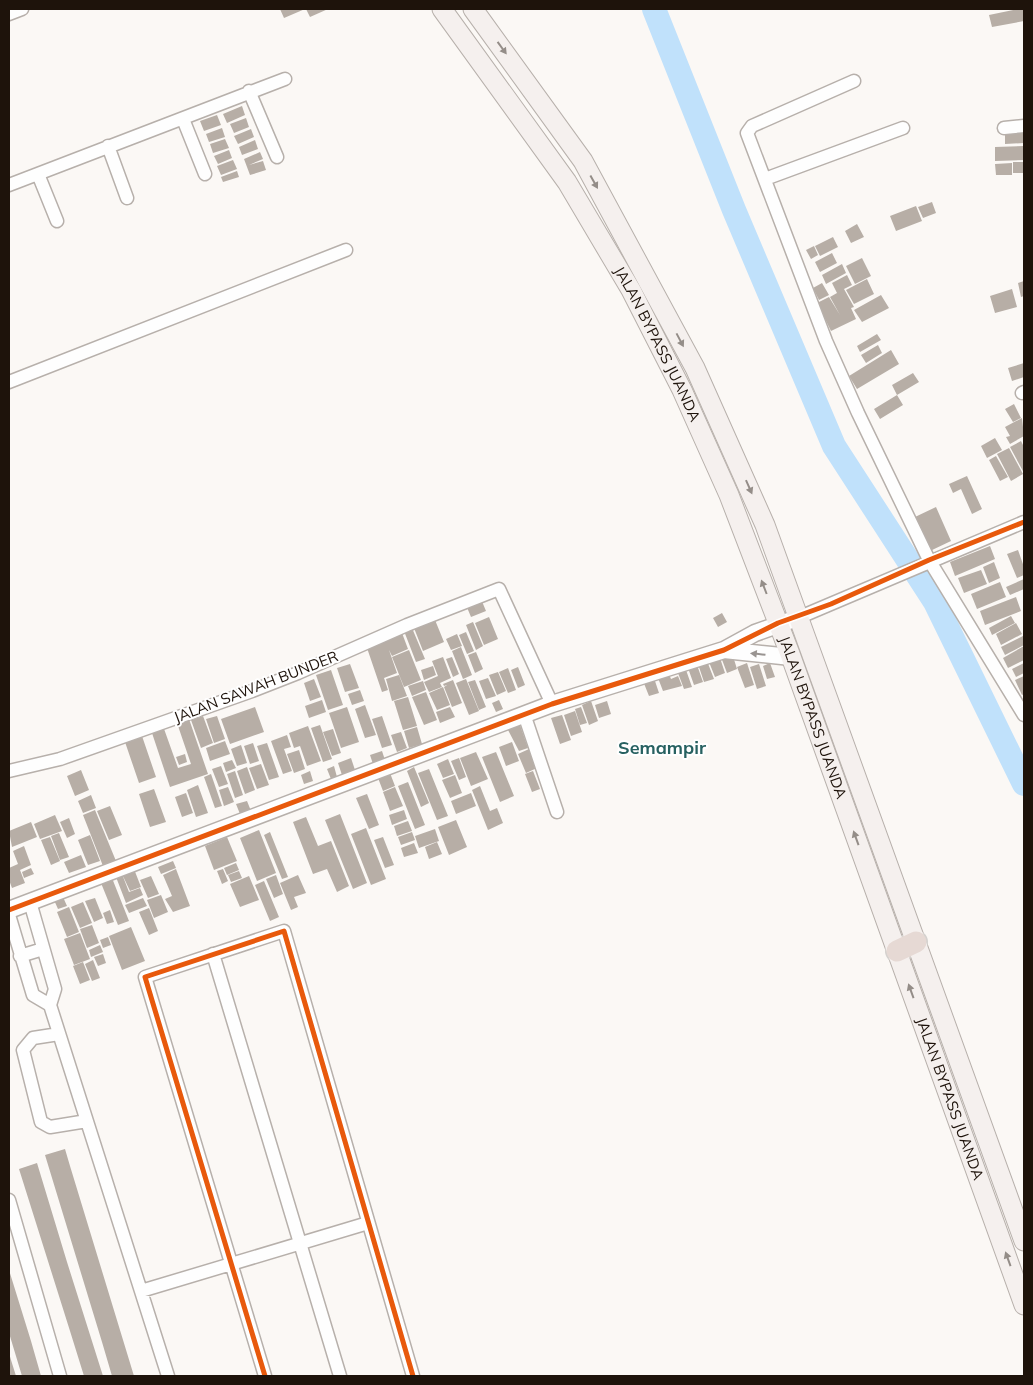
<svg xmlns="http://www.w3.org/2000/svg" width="1033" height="1385" font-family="Mulish,sans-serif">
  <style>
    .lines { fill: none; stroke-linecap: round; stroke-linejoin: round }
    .river { stroke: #c0e1fb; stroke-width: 24 }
    .building { fill: #b7aea6 }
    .minor-casing { stroke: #b7b0ab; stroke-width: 15 }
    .tertiary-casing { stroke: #b7b0ab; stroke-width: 19 }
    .secondary-casing { stroke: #b7b0ab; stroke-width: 21 }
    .trunk-casing { stroke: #d5d2cf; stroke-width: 24 }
    .minor { stroke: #fefefe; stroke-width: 12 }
    .tertiary { stroke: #fefefe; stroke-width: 16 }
    .secondary { stroke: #f5f0ee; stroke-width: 19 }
    .trunk { stroke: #e6d9d4; stroke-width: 21 }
    .cycleway-casing { stroke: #fff; stroke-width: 8 }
    .cycleway { stroke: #e8590c; stroke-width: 5 }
    .oneway { fill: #948d88 }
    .oneway2 { fill: #999491 }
    .labels { text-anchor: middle; stroke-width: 4; stroke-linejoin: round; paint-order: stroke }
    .street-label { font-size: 15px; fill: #1e130b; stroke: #fff }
    .quarter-label { font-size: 18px; font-weight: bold; fill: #276161; stroke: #fff }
  </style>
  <rect width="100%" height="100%" fill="#fbf8f5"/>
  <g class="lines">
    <path class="river" d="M654,9L734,210L834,446L935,602L1024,784"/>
  </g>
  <path class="building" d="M280,9H305L284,18Z
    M306,9H328L310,17Z
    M1018,9H1024V21L992,27L989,15Z
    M242,106L245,115L227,123L223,114Z
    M217,115L221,125L204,131L200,121Z
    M246,118L249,127L234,133L230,124Z
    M222,128L225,137L209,142L206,134Z
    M251,129L254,137L238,144L234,136Z
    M1005,131H1024V143L1005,144Z
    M225,139L229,148L213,153L210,144Z
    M255,140L258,149L242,155L239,147Z
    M1024,146V160L995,161V147Z
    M229,150L232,158L218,164L214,156Z
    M260,152L263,159L249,165L263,161L266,170L250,175L244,159Z
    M233,160L237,169L221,175L217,166Z
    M1013,162H1024V173H1013Z
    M1012,163V175H996L995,164Z
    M237,171L239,177L223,182L221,177Z
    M932,202L936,213L923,218L918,207Z
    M916,206L922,221L896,231L890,216Z
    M857,224L864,237L851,243L845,231Z
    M833,237L838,247L820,256L815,246Z
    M814,246L818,255L811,259L806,250Z
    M832,253L837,263L820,272L815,262Z
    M862,258L871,276L855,284L846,266Z
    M842,264L846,273L826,284L822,275Z
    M847,275L852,285L844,289L854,307L851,308L856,319L831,331L817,303L829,297L840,315L830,297L837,293L832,283Z
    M867,279L874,294L854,304L846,290Z
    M1024,281V296L1021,297L1018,283Z
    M822,283L829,295L819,300L813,288Z
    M1012,289L1017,307L995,313L990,296Z
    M881,295L889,308L862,322L854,310Z
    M877,334L881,340L860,352L857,346Z
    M878,345L882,353L866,363L861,355Z
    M891,350L899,364L857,389L849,376Z
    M1024,363V377L1012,381L1008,368Z
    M913,373L919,382L897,395L892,385Z
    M897,395L903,405L880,419L874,409Z
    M1014,404L1021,418L1013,422L1005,409Z
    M1022,418L1024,436L1010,444L1006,437L1010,436L1005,427Z
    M995,438L1002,450L987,458L981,446Z
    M1021,441L1024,447V473L1010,447Z
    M1009,448L1023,474L1011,481L997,454Z
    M996,456L1008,477L1000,481L989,460Z
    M967,476L982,509L972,514L961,489L953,493L949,484Z
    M936,507L951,541L930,551L915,517Z
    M990,546L995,559L955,576L950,562Z
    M1018,550L1024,567V575L1017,578L1007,554Z
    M994,562L1000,578L989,583L983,567Z
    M981,570L987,584L964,593L958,578Z
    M1024,579V589L1010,595L1006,587Z
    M1000,582L1006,597L977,609L971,594Z
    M1016,597L1021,611L985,625L980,611Z
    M481,599L486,611L471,617L466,605Z
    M722,613L727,622L718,627L713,618Z
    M1011,616L1015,623L992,635L989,628Z
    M489,617L498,639L484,645L475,623Z
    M435,620L444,642L423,651L414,628Z
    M473,622L483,646L476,650L466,625Z
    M1016,623L1022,634L1001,645L996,634Z
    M412,628L425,659L416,662L404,631Z
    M466,632L474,651L467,654L459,635Z
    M402,633L408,649L392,656L389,650L397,673L384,678L388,690L382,692L367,648Z
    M457,634L462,646L451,650L446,639Z
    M1023,636L1024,645L1005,655L1001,647Z
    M1024,646V660L1008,668L1003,658Z
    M461,647L472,675L463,679L452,651Z
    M409,650L421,680L404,687L392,657Z
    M476,652L483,669L475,673L468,655Z
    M732,653L737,669L727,673L721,657Z
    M443,657L451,678L440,683L442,687L429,692L424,682L438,676L432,661Z
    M452,657L459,674L453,677L446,659Z
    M720,658L725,673L715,677L709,662Z
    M707,661L714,679L704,682L698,664Z
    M747,663L754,685L745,688L737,667Z
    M770,663L775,677L767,679L763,666Z
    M1024,663V673L1016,677L1012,669Z
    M350,664L359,688L345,692L337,668Z
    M759,664L766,686L757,689L750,667Z
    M697,665L703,682L694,685L688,668Z
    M433,666L436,675L424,680L421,670Z
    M518,667L525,685L518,688L511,670Z
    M508,668L516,690L508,693L499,672Z
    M331,670L343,705L328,710L316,675Z
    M686,670L692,687L684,689L678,673Z
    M498,672L506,691L497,695L489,675Z
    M669,674L671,679L678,676L682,686L663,691L658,678Z
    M399,675L407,696L392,701L386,679Z
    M1024,676V694L1022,695L1015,680Z
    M488,678L496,696L486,699L479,681Z
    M654,678L659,693L649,696L643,681Z
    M314,679L321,697L310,701L304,683Z
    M466,679L479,711L469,715L456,683Z
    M453,680L462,703L452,707L444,687L447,685L444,686L443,684Z
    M475,680L486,707L479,710L468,682Z
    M423,681L426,690L412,696L408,686Z
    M443,687L450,705L437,710L429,693Z
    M360,690L364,701L352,705L348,694Z
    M426,692L437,720L424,725L412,697Z
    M408,697L417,726L403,730L394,701Z
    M322,700L326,712L309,718L305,706Z
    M499,700L503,709L496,712L492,703Z
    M591,701L598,721L589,725L582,705Z
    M607,701L611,714L599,718L595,705Z
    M365,705L376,735L365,738L355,709Z
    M255,707L264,732L230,744L221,719Z
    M347,707L359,742L341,748L329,713Z
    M450,707L455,717L440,723L436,712Z
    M581,707L587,723L580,725L575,709Z
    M575,711L582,732L571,736L564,715Z
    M562,715L571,740L560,744L551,718Z
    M203,716L213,743L201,748L191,720Z
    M217,716L225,739L214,743L206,719Z
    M382,716L392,745L382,748L372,719Z
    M189,719L208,774L170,787L151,730L163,726L178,768L191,764L177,723Z
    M320,725L332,759L323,762L311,728Z
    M520,725L528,748L519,751L508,730Z
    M308,726L321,761L307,766L300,746L294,748L289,733Z
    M417,727L422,744L409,748L404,731Z
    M333,729L341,753L332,756L323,732Z
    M401,732L407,748L397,752L391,735Z
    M287,735L291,747L284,749L292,771L283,774L271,741Z
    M142,736L156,777L139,783L125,742Z
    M225,741L230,754L210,761L206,748Z
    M512,742L519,761L506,766L499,747Z
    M253,743L259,761L250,764L244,746Z
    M267,743L279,777L269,780L257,746Z
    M241,745L247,763L237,766L231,749Z
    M529,749L537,768L526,773L518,754Z
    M299,750L305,769L294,773L287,754Z
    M382,751L385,760L373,764L370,755Z
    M476,752L488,779L471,786L460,758Z
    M496,752L514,796L500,802L482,757Z
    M185,754L187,762L179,765L176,757Z
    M351,758L355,770L342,775L338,763Z
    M459,758L466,777L459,780L451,761Z
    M448,759L454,774L443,778L437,764Z
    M232,760L236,768L226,772L223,763Z
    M261,764L269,785L257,789L249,768Z
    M221,766L228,784L219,787L212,769Z
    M334,766L337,777L331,779L327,769Z
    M247,767L255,790L245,794L237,771Z
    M414,767L429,803L421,807L407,771Z
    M429,769L448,816L437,820L418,773Z
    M81,770L89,790L75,796L67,776Z
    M235,771L243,795L235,798L227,774Z
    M310,771L313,781L304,784L301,775Z
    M533,771L540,789L532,792L525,774Z
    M390,773L395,786L383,791L378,778Z
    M211,774L222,806L215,808L204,777Z
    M455,775L462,793L450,798L442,780Z
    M408,782L425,825L415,829L398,786Z
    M198,785L208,813L196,817L187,790Z
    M480,786L490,811L497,808L503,823L488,830L472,790Z
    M228,787L234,802L224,806L219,790Z
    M395,787L403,806L390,811L383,792Z
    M154,789L166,822L150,827L139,794Z
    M186,793L193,813L182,817L175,797Z
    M471,793L476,806L456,814L451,801Z
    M367,794L379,825L369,829L356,798Z
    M91,795L96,808L83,813L78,801Z
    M247,801L251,811L240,814L236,804Z
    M110,806L122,835L109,840L97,811Z
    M95,810L116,861L103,866L83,815Z
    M404,810L407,819L392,825L389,815Z
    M340,814L367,883L353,889L325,820Z
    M55,815L62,831L40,839L34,824Z
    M306,817L318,846L331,841L349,886L337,892L327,869L313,874L293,822Z
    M69,818L75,834L67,838L60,822Z
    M456,820L467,847L449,855L438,827Z
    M408,821L412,831L397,836L394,826Z
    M31,822L37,837L12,847L9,831Z
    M366,828L386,879L371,885L351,834Z
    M435,829L439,841L419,848L415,836Z
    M259,830L276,873L257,881L240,838Z
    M270,832L288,877L282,879L264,835Z
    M412,832L415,840L401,845L398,837Z
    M59,833L69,857L60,860L51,836Z
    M90,835L100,861L88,865L78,840Z
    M50,837L60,861L51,865L41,840Z
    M227,837L237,861L214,870L205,846Z
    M383,837L394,865L385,868L374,840Z
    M437,842L442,854L429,859L425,847Z
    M414,843L418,853L404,857L401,848Z
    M24,846L31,865L20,870L25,883L12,888L9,880V868L18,864L13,851Z
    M81,855L86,867L69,873L64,862Z
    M173,861L176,868L161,874L158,867Z
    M236,863L239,870L227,875L224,868Z
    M31,868L34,874L24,878L22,872Z
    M134,869L141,887L130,891L122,874Z
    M176,869L190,906L173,912L165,899L172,896L163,875Z
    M223,869L228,881L222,884L217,871Z
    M239,871L242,878L231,882L228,875Z
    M122,874L129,892L140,888L143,895L126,903L116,877Z
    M276,875L283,894L274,898L266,879Z
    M298,875L306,893L294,897L298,907L291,910L280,883Z
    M151,876L159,894L148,898L140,880Z
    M249,876L259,900L240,907L230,884Z
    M112,878L129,921L118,925L101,883Z
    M264,881L279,917L270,921L255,885Z
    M161,895L168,912L154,918L147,900Z
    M63,897L67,906L58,909L54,900Z
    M95,898L103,918L94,922L85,901Z
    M143,898L147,906L129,913L125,905Z
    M83,902L92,923L80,928L71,907Z
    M69,907L79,932L67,937L57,912Z
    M149,908L158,931L149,935L139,912Z
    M110,910L114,922L107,924L103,913Z
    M92,925L99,943L87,948L80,929Z
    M131,927L145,961L122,970L109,936Z
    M80,933L90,959L74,965L64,939Z
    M108,937L111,945L103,948L100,940Z
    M100,945L103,952L91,957L89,950Z
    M103,954L106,963L98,966L94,957Z
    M93,960L100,978L92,981L85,964Z
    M83,962L90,980L80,984L73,966Z
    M65,1149L70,1166L134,1376H112L102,1342L45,1155Z
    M37,1163L67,1262L103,1376H84L70,1331L19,1169Z
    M9,1270L31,1341L41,1376H22L9,1333Z
    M9,1353L11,1360L16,1376H9Z"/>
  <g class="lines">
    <defs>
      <path id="minor" d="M9,14L22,9
        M854,81L752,126L747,133L826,341L858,413L929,560L1024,715
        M249,91L277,157
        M183,119L205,174
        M1004,128L1024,126
        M108,146L127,198
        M38,174L57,221
        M765,179L903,128
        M9,185L285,79
        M9,382L346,250
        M1022,393L1024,392
        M800,617L1024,522
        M524,714L557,812
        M9,771L60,759L252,691L298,673L407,625L499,589L552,704
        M30,902L55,989L50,1005L168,1376
        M9,915L33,995L50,1005
        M213,954L340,1376
        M20,956L43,949
        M59,1034L33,1038L23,1050L41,1122L50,1127L87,1121
        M9,1200L60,1376
        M141,1291L368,1223
        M265,1376L145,977L284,931L413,1376"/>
      <path id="tertiary" d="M724,650L791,657
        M9,910L552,704L724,650L755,633L800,617"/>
      <g id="secondary">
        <path id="s1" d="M442,9L567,182L631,290L682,390L729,495L790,654L1024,1305"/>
        <path d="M473,9L583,161L695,368L765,525L1024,1241"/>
      </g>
      <path id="trunk" d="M897,951L916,942"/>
    </defs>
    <use href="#minor" class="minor-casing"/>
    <use href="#tertiary" class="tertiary-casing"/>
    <use href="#secondary" class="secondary-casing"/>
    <use href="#trunk" class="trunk-casing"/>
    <use href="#minor" class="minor"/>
    <use href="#tertiary" class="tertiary"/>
    <use href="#secondary" class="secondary"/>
    <use href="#trunk" class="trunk"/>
    <defs>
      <path id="cycleway" d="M9,910L552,704L724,650L778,623L831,604L929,560L1024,522
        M265,1376L145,977L284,931L413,1376"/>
    </defs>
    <use href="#cycleway" class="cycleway-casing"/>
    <use href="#cycleway" class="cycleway"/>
  </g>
  <defs><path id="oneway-solid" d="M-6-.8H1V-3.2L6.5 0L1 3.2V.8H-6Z" transform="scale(1.25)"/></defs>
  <g class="oneway">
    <use href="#oneway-solid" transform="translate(502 48) rotate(54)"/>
    <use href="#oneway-solid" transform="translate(594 182) rotate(61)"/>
    <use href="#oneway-solid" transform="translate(680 340) rotate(62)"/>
    <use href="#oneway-solid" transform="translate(749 487) rotate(66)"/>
    <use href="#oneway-solid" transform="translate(764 587) rotate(-111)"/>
    <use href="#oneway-solid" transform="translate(856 838) rotate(-110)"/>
    <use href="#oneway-solid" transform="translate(911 991) rotate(-110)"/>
    <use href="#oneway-solid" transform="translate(1008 1259) rotate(-110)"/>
  </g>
  <use class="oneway2" href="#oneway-solid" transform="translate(758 654) rotate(-174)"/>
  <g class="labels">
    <g class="street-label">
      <text dy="5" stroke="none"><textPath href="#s1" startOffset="399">JALAN BYPASS JUANDA</textPath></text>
      <text transform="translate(256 687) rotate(-21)" y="5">JALAN SAWAH BUNDER</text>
      <text dy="5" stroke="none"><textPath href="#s1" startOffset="804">JALAN BYPASS JUANDA</textPath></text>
      <text dy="5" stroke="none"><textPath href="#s1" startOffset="1209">JALAN BYPASS JUANDA</textPath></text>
    </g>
    <g class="quarter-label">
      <text x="662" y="754">Semampir</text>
    </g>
  </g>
  <rect width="1033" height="1385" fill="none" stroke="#1e130b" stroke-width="20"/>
</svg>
